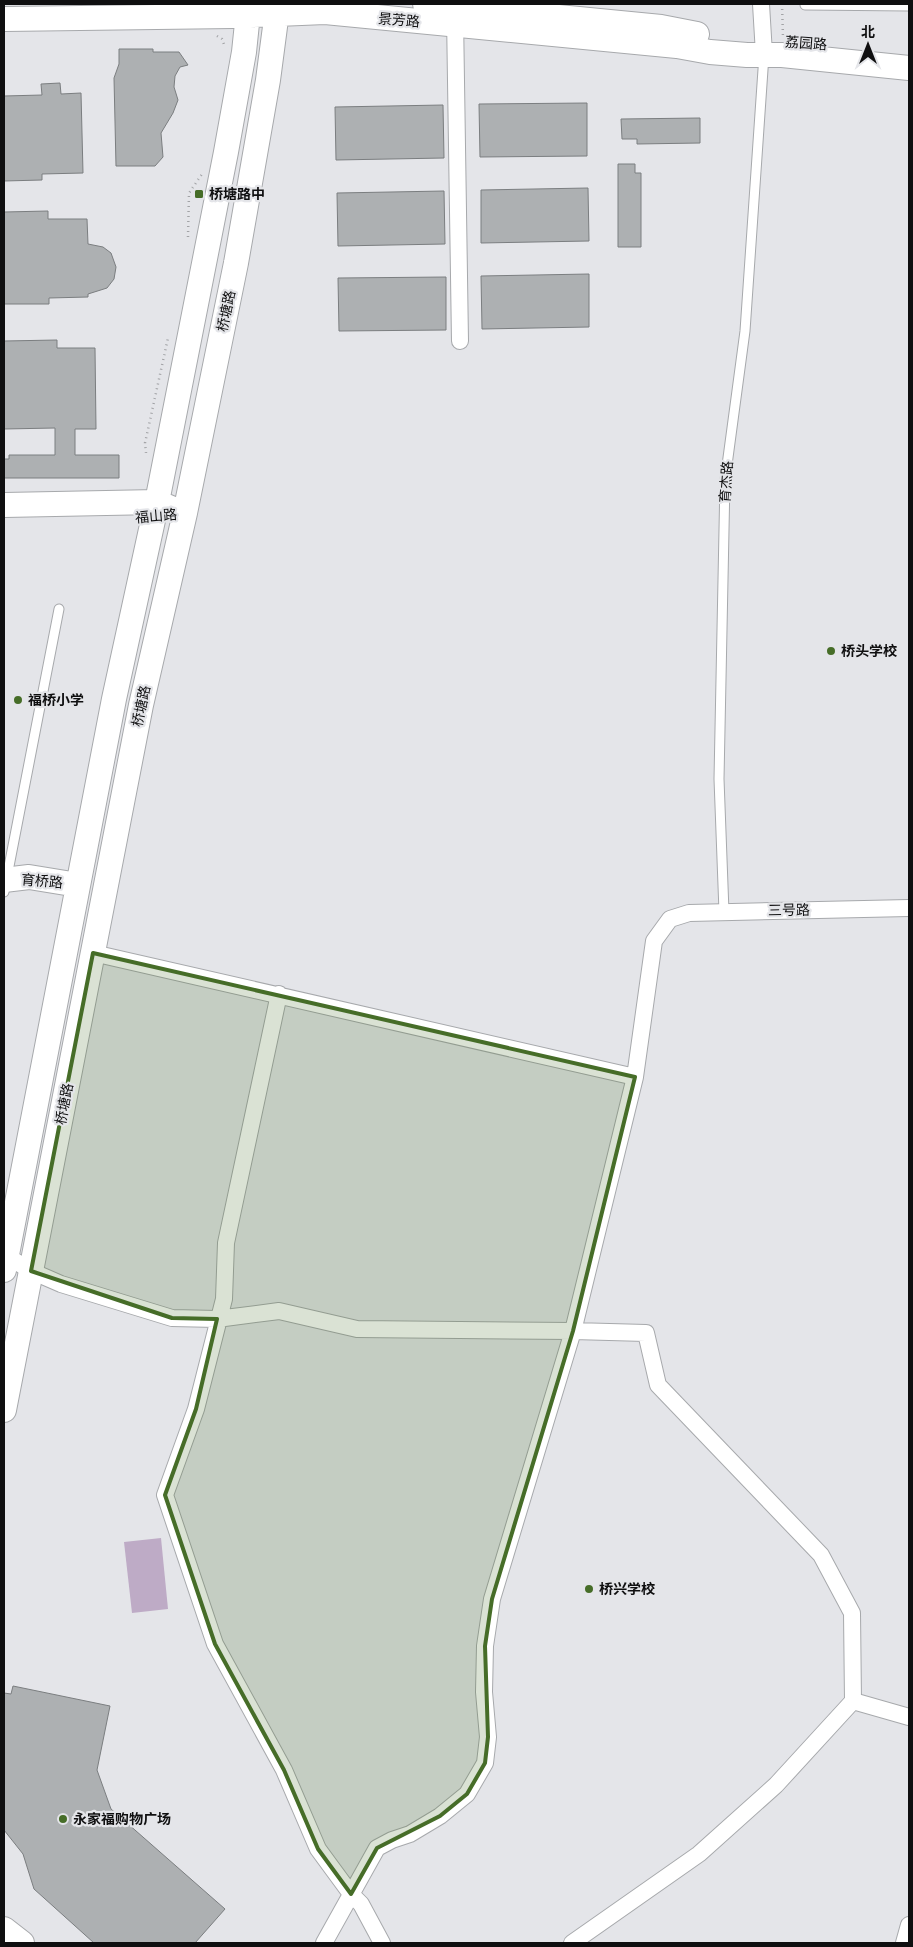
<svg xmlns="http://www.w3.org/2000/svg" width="913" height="1947" font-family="Ubuntu,'Noto Sans SC',sans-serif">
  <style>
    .green { fill: #beabc6 }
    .building { fill: #adb0b2; stroke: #7b7e80 }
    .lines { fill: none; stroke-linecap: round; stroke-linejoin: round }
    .lane-casing { stroke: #a7a9ac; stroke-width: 11 }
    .street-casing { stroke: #a7a9ac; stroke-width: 18 }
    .secondary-casing { stroke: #a7a9ac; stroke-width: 26 }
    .path { stroke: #a2a3a6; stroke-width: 2.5; stroke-dasharray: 1 4; stroke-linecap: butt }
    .lane { stroke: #fff; stroke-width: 9 }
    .street { stroke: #fff; stroke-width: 16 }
    .secondary { stroke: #fff; stroke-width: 24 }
    .marked { fill: #466d28; fill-opacity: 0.2; stroke: #466d28; stroke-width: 4; stroke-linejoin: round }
    .poi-dot { fill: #466d28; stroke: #e4e5e9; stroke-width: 2 }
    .labels { text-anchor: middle; stroke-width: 4.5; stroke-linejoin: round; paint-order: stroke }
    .street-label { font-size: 14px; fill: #0f0f10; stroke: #e4e5e9 }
    .poi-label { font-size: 14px; font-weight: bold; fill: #0f0f10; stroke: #e4e5e9; text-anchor: start }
  </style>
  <rect width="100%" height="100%" fill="#e4e5e9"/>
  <path class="green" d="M161,1538L168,1609L132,1613L124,1542Z"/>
  <path class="building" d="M119,49H153V52H179L188,65L180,67L175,76L174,87L178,100L173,113L161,133L163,157L155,166H116L114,78L119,64Z
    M60,83L61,94L81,93L83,173L42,174V180L4,181V96L42,95L41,84Z
    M587,103V156L480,157L479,104Z
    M443,105L444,158L336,160L335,107Z
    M700,118V143L637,144V139H622L621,119Z
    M618,164H635V173H641V247H618Z
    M588,188L589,241L481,243V190Z
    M444,191L445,244L338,246L337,193Z
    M48,211V219H87L88,244L103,247L111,253L116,267L114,279L107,288L88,294V297L49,298V304H4V212Z
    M589,274V327L482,329L481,276Z
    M446,277V330L339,331L338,278Z
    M57,340V348H95L96,429H75V455H119V478H4V459H9V455H55V428L4,429V341Z
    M13,1686L110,1706L97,1770L111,1809L225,1909L195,1943H94L34,1889L23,1854L4,1830V1693L11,1694Z"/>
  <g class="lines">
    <defs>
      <path id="lane" d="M805,5L909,6
        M4,892L59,609
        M724,912L719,779L725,480L745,331L764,55"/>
      <path id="street" d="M761,4L764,54
        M455,16L460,341
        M93,953L635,1077
        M279,994L226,1243L224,1299L196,1409L165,1495L215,1644L284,1770L318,1849L351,1894L361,1904L382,1943
        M4,1254L31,1271L61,1284L172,1318L217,1319L279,1311L357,1329L573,1331L646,1333L658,1385L821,1555L852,1613L853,1701L909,1717
        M324,1943L377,1848L392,1840L410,1834L440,1816L467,1794L485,1763L488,1737L484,1692L485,1646L492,1599L573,1331L635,1077L654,941L670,919L689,913L909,908
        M572,1943L699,1854L776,1785L853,1701
        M904,1943L909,1925"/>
      <path id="secondary" d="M425,4L661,27L697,34
        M4,19L233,16L325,12L677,46L710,52L747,55H782L909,68
        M4,505L157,502L171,508
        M4,880L29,877L78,885
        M4,1270L114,699L157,502L226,152L244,52L249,4
        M4,1410L141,705L185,513L236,263L268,80L278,4
        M4,1929L22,1943"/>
    </defs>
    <use href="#lane" class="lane-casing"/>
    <use href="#street" class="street-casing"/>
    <use href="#secondary" class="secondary-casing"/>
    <path class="path" d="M782,4L783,37
      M217,36L222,39L225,47
      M188,237L189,193L202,174
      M146,453L145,443L168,338"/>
    <use href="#lane" class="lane"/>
    <use href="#street" class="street"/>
    <use href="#secondary" class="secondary"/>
  </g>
  <path class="marked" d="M93,953L635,1077L573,1331L492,1599L485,1646L488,1737L485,1763L467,1794L440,1816L377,1848L351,1894L318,1849L284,1770L215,1644L165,1495L196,1409L217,1319L172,1318L31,1271Z"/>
  <g class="poi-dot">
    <rect x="194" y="189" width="10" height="10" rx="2.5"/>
    <circle cx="831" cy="651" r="5"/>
    <circle cx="18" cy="700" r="5"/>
    <circle cx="589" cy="1589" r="5"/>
    <circle cx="63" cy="1819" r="5"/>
  </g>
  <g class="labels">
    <g class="street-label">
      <text transform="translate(399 20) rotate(5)" y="5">景芳路</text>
      <text transform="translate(806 43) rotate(4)" y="5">荔园路</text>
      <text transform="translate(226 311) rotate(-78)" y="5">桥塘路</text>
      <text transform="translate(726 482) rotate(-86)" y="5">育杰路</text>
      <text transform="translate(156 516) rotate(-5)" y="5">福山路</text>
      <text transform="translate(141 706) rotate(-78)" y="5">桥塘路</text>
      <text transform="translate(42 881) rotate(5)" y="5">育桥路</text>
      <text transform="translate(789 910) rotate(-1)" y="5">三号路</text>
      <text transform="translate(64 1104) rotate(-79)" y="5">桥塘路</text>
    </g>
    <g class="poi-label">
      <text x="209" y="199">桥塘路中</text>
      <text x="841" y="656">桥头学校</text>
      <text x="28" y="705">福桥小学</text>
      <text x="599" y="1594">桥兴学校</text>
      <text x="73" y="1824">永家福购物广场</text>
    </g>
  </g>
  <rect width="913" height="1947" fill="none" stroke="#0f0f10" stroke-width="10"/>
  <g transform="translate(868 45)" stroke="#e4e5e9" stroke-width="4" paint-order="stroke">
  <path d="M0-4L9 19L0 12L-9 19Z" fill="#0f0f10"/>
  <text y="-8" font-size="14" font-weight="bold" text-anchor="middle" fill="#0f0f10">北</text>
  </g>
</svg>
